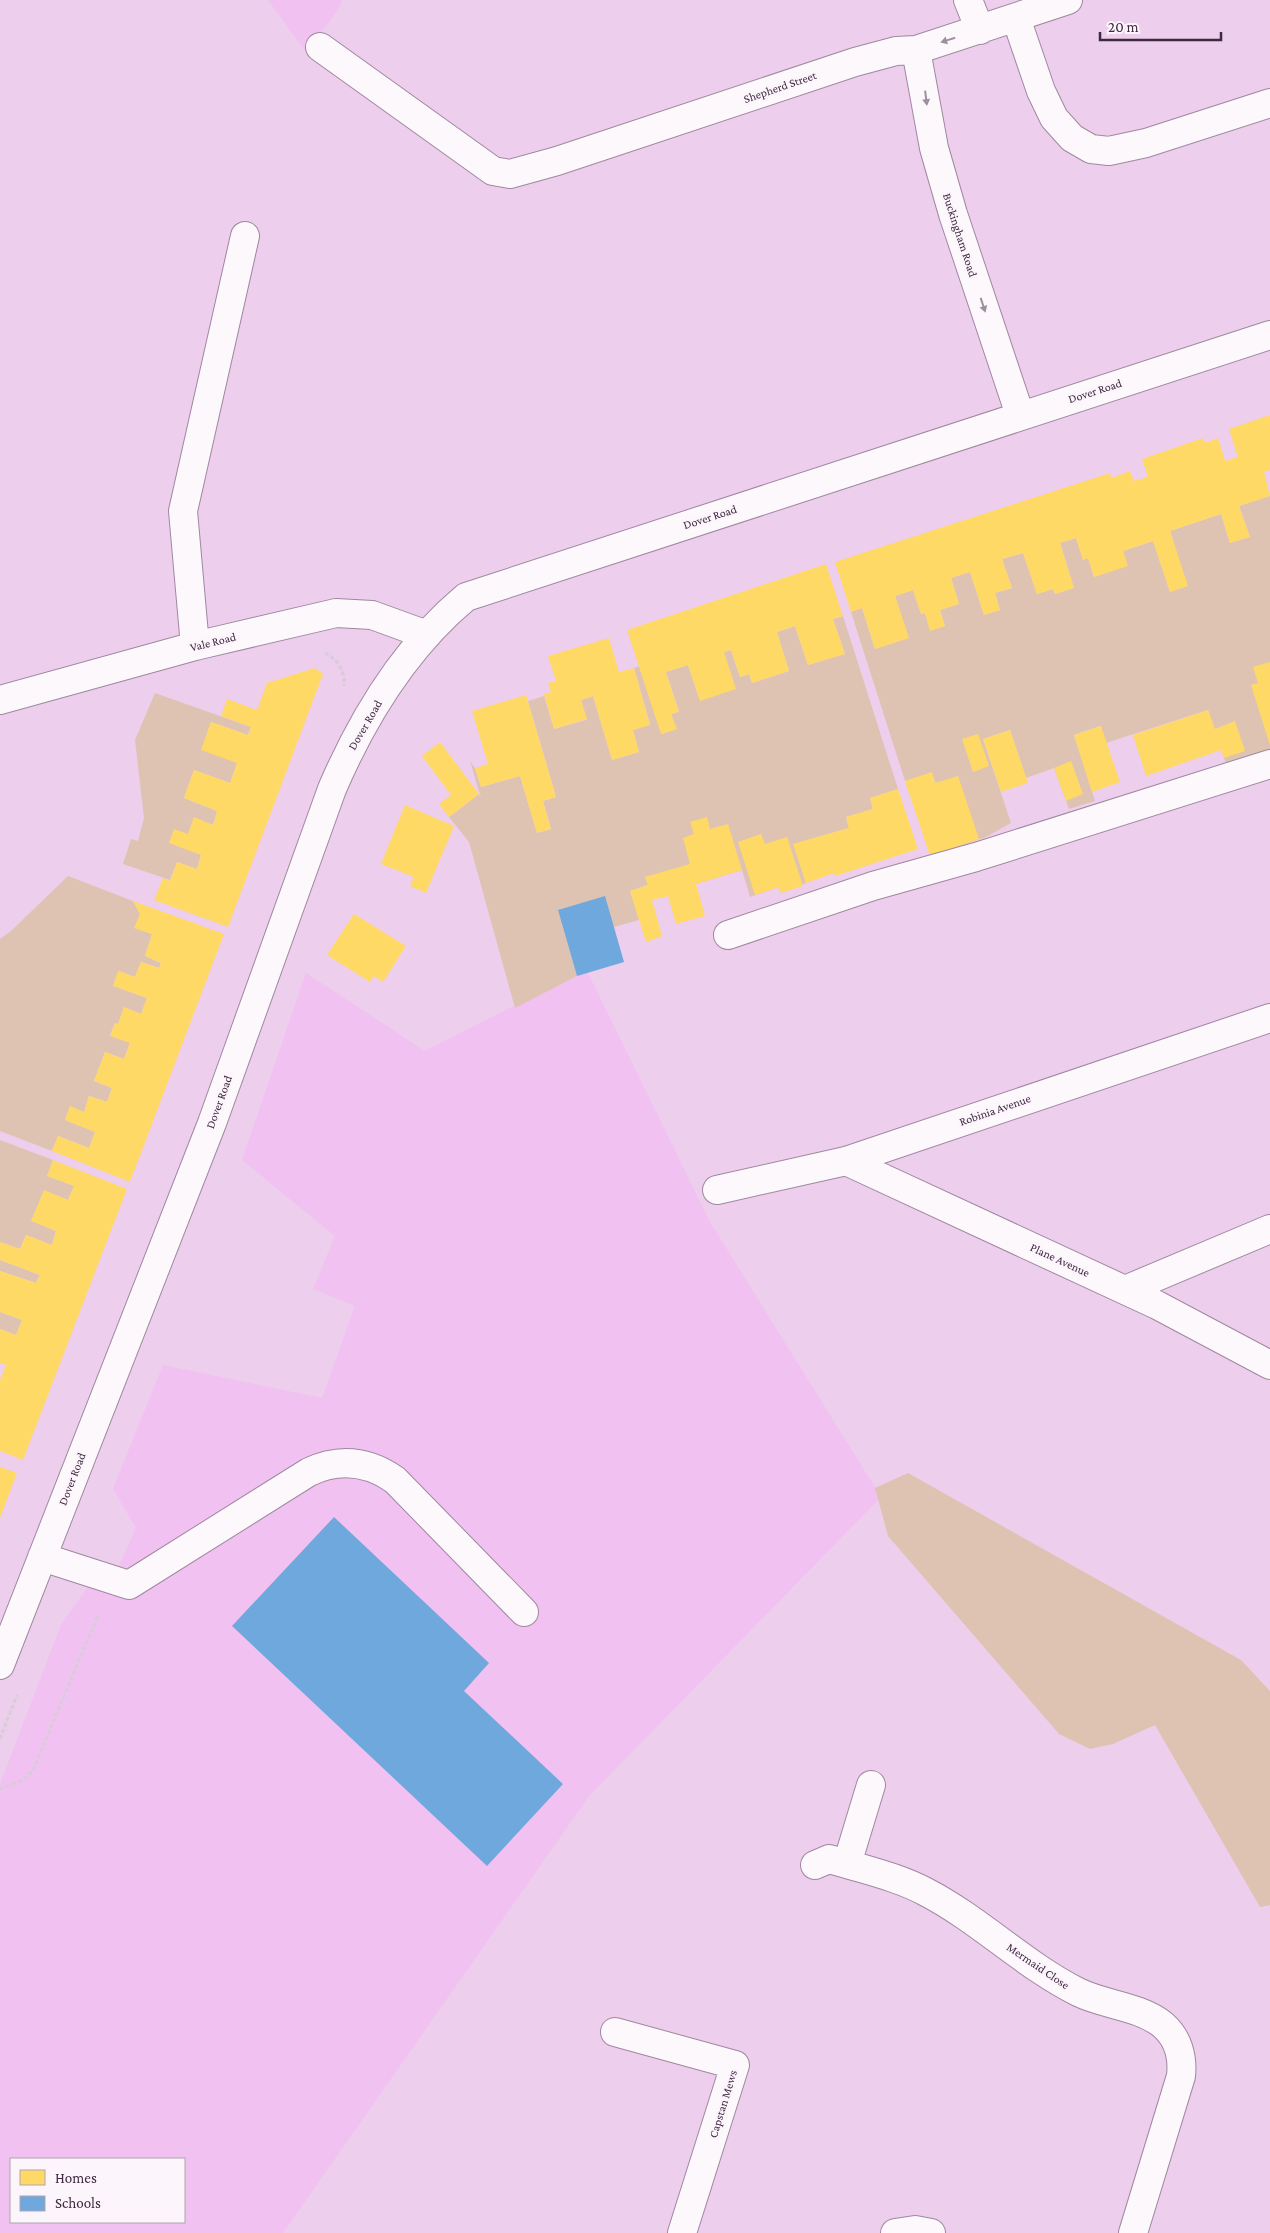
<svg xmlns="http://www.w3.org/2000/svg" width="1270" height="2233" font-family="'Crimson Pro',serif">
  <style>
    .built { fill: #f1c1f1; fill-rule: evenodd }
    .green { fill: #dfc3b2 }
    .homes { fill: #ffd966 }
    .schools { fill: #6fa8dc }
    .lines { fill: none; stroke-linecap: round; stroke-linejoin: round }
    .minor-casing { stroke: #9f889f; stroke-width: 30 }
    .path { stroke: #d7cdd7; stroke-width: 3; stroke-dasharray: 4 2.5; stroke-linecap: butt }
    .minor { stroke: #fcf8fc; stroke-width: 28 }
    .oneway { fill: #9e909e }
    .labels { text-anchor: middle; stroke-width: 5; stroke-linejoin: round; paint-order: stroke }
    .street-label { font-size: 12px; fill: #3f293f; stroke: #fcf6fc }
  </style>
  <rect width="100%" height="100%" fill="#edceed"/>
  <path class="built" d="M268,0H342L338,10L306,52Z
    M586,969L710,1222L881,1497L589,1796L283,2233H0V1784L61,1625L87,1588H109L136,1528L113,1489L163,1365L322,1398L355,1306L313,1289L335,1236L242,1160L306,973L425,1051ZM11,2159H184V2222H11Z"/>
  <path class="green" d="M1270,496V753L1227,767L1208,710L1106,743L1100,726L1074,735L1095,801L1069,809L1054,768L1026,778L1010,730L983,739L1011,823L986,837L957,847L932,773L905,781L851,612L862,608L875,649L908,638L895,596L913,590L921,614L925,613L930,630L945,626L940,610L959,604L951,578L970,572L984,615L1000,610L995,593L1012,588L1002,559L1023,553L1037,594L1053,589L1055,594L1074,588L1060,543L1076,538L1083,560L1088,558L1094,577L1109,572L1123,551L1153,541L1170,592L1187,586L1170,531L1221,514L1230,543L1250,537L1239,506Z
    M843,616L898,789L870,798L873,809L846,817L849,828L794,844L806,883L781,893L779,887L750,897L742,870L696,884L645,877L648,885L630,891L639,920L614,927L558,910L577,976L515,1008L469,842L449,817L479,794L481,798L470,761L475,768L481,787L520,776L537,833L551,829L543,801L556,797L528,701L544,696L554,729L586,720L581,700L593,696L612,760L639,752L633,730L650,724L634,668L639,666L662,734L676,729L671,714L679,711L666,672L688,665L700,700L724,652L731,650L740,677L749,674L752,683L789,671L777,632L795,626L808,665L845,654L833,619Z
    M155,693L251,727L248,735L211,722L207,734L237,763L230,783L194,770L184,798L217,811L213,825L194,818L188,834L201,855L197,869L177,862L170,880L123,864L131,839L138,841L144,818L135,740Z
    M68,876L133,901L140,914L135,928L152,934L145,956L161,963L159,968L141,962L135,977L119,971L113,986L147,998L141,1014L124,1007L118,1024L115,1023L110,1035L130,1043L124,1059L105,1052L94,1081L112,1088L107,1102L89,1096L84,1112L70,1107L65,1120L95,1132L89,1148L58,1136L52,1151L0,1131V939L11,931Z
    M0,1140L53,1160L47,1176L74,1186L68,1200L44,1191L32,1221L56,1231L52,1245L26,1235L20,1249L0,1242Z
    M0,1260L40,1275L36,1283L0,1271Z
    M0,1312L22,1320L16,1335L0,1329Z
    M908,1473L1241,1660L1270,1691V1905L1260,1907L1155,1725L1113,1744L1090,1749L1059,1734L888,1536L875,1488Z"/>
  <path class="homes" d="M1270,415V470L1264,472L1270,496L1239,506L1250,537L1230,543L1221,514L1170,531L1188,586L1170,592L1153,541L1123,551L1128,566L1094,577L1088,558L1083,560L1076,538L1060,543L1074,588L1055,594L1053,589L1037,594L1023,553L1002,559L1012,588L995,593L1000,610L984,615L970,572L951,578L959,604L940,610L945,626L930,631L925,613L921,614L913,590L895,596L909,638L875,649L862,608L851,612L835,562L1110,473L1111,478L1130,471L1134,481L1148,477L1142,459L1203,438L1205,443L1218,438L1225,461L1238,457L1229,429Z
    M826,564L843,616L833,619L845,654L808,665L795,626L777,632L789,671L752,683L749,674L740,677L731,650L724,652L736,689L700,701L688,665L666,672L679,712L671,714L677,729L661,734L627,630Z
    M609,638L619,672L634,668L650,725L633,730L639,752L612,760L593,696L581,700L587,719L554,729L544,694L551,692L548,683L556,681L548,656Z
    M1270,662V745L1251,685L1258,683L1253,667Z
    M315,668L323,674L228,927L154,900L163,878L170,881L177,862L197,869L201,855L169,843L174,829L188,834L194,817L213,825L215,819L217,811L184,798L194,770L230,783L237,763L201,750L211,722L248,735L251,727L221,716L227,699L257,710L267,683Z
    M526,695L556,797L543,801L551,829L537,833L520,776L481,787L475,768L488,764L472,711Z
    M1208,710L1215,729L1235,721L1245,751L1224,758L1221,750L1146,776L1133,735Z
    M1101,726L1120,782L1092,792L1074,735Z
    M1010,730L1028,783L1001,792L983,739Z
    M978,734L989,766L973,772L962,739Z
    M440,742L479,794L449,817L439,804L451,795L422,756Z
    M1071,761L1083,794L1066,801L1054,768Z
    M932,772L935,783L958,776L979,839L930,856L905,781Z
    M898,789L918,849L835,876L834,873L806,883L793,844L849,828L846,817L873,809L870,798Z
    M405,805L454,826L426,893L410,886L414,877L381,864Z
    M707,817L710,829L728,824L742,870L696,884L705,916L676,924L668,896L652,900L662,936L646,942L630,891L648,885L645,877L690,864L683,838L694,834L690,822Z
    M761,834L765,844L787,837L803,886L781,893L779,887L755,895L738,842Z
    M133,901L224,934L130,1182L52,1151L58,1136L89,1148L95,1132L65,1120L70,1106L84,1112L89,1096L107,1102L112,1088L94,1081L105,1052L124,1059L130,1043L110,1036L115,1023L118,1024L124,1007L141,1014L147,998L113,986L118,971L135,977L141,962L159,968L161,963L145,956L152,934L134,928L140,914Z
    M354,914L406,946L383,982L374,976L370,982L327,955Z
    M53,1160L127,1189L23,1460L0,1451V1380L6,1365L0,1363V1329L16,1335L22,1320L0,1312V1271L36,1283L40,1275L0,1260V1242L20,1249L26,1235L52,1245L56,1231L31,1221L44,1190L68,1200L74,1186L47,1176Z
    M0,1467L17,1473L0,1518Z"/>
  <path class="schools" d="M605,896L624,962L577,976L558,910Z
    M334,1517L489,1663L464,1691L563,1784L487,1866L232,1626Z"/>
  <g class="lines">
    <defs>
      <path id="minor" d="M968,0L980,30
        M1016,18L1041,91L1054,118L1072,138L1091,149L1109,151L1146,143L1270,103
        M320,47L493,171L510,174L557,161L855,62L896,51L916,50L1068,0
        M916,50L934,148L953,214L1020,415
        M195,646L183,511L245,236
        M0,700L195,646L336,613L372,615L427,635
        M728,935L873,886L976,857L1270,764
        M846,1161L1157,1305L1270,1365
        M717,1190L846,1161L1270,1018
        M1125,1290L1270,1229
        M42,1557L129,1585L309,1472C339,1458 368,1461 395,1480L524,1612
        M0,1665L212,1123L332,789C362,719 406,647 466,597L1270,335
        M871,1785L847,1864C874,1872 902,1879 926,1892C980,1920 1024,1965 1078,1992C1104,2005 1140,2006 1163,2025C1178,2038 1183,2057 1181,2076L1133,2233
        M815,1865L829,1859L847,1864
        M615,2032L735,2065L682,2233
        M895,2233L915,2230L931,2233"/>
    </defs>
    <use href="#minor" class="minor-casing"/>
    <path class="path" d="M325,653C337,658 346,673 344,686
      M0,1739L17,1695
      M0,1789L25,1779L33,1770L99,1613"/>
    <use href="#minor" class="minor"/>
  </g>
  <defs><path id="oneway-solid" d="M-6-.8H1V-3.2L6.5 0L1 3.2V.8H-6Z" transform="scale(1.25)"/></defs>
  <g class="oneway">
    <use href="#oneway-solid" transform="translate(948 40) rotate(163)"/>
    <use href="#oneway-solid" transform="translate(926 98) rotate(83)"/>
    <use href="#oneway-solid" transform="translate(983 305) rotate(72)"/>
  </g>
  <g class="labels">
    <g class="street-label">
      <text transform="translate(780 87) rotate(-19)" y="4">Shepherd Street</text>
      <text transform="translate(960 235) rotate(72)" y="4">Buckingham Road</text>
      <text transform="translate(1095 391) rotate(-18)" y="4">Dover Road</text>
      <text transform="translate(710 517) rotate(-18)" y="4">Dover Road</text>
      <text transform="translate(213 642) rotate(-14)" y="4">Vale Road</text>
      <text transform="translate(365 725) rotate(-60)" y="4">Dover Road</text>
      <text transform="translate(219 1102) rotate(-70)" y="4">Dover Road</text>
      <text transform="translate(995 1110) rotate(-19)" y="4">Robinia Avenue</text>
      <text transform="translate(1060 1260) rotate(25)" y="4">Plane Avenue</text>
      <text transform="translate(72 1479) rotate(-69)" y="4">Dover Road</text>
      <text transform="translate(1038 1966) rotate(34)" y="4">Mermaid Close</text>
      <text transform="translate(723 2104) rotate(-73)" y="4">Capstan Mews</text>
    </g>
  </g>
  <rect x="10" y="2158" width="175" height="65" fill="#fcf6fc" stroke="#b0a4b0"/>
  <rect x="20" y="2170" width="25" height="15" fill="#ffd966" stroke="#b0a4b0"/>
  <text x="55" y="2183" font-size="15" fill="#3f293f">Homes</text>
  <rect x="20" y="2196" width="25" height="15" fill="#6fa8dc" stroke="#b0a4b0"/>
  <text x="55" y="2208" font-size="15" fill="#3f293f">Schools</text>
  <path d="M1100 32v8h121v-8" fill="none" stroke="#3f293f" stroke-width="2.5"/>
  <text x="1108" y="32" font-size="15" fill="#3f293f" stroke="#fcf6fc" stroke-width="4" paint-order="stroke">20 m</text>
</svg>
